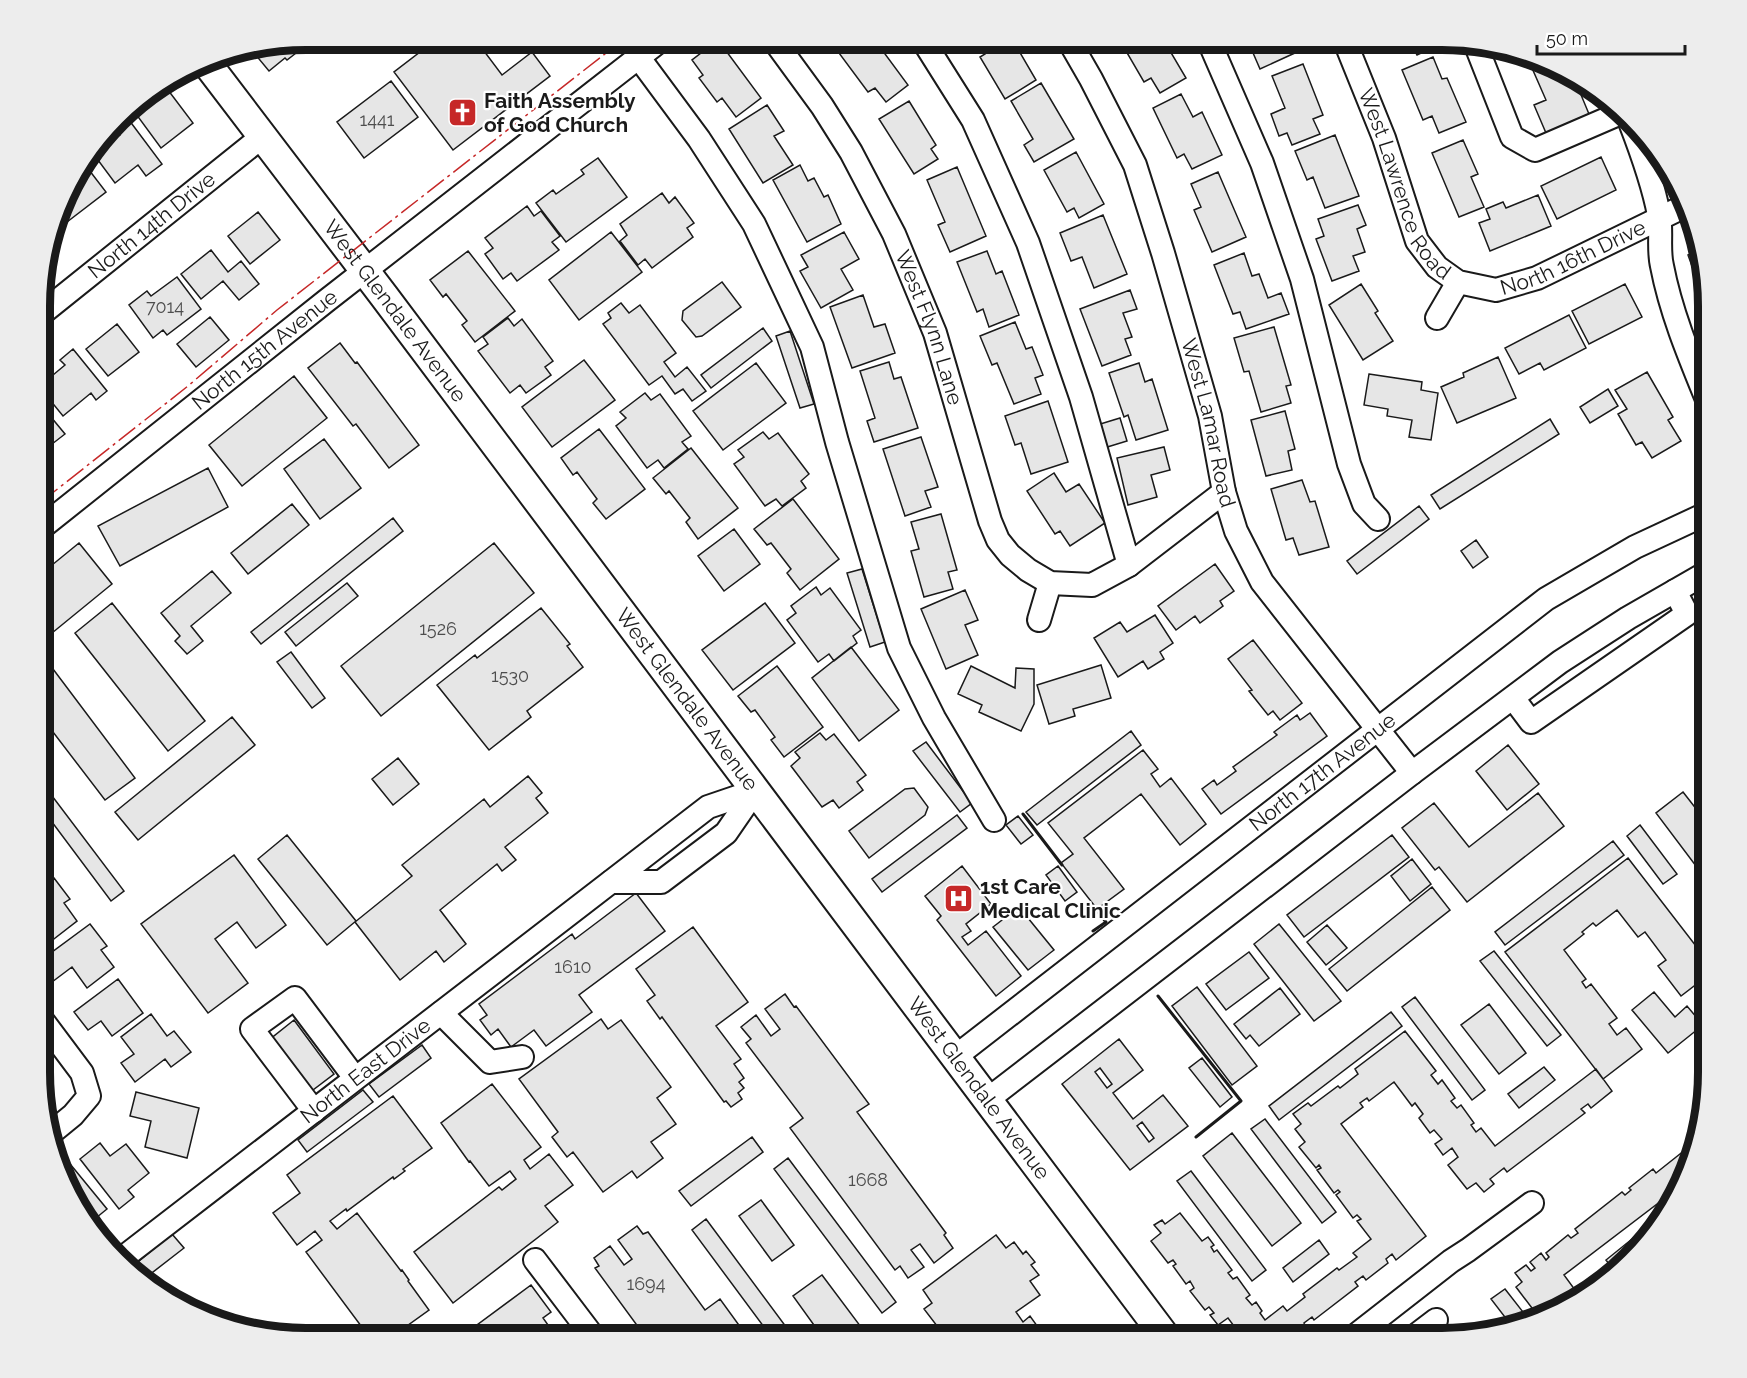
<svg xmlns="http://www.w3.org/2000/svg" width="1747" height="1378" font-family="Raleway,sans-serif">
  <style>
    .building { fill: #e6e6e6; stroke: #1a1a1a; stroke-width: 1.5; fill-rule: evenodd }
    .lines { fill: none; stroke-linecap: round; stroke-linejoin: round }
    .minor-casing { stroke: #1a1a1a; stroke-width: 26 }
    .major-casing { stroke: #1a1a1a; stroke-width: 32 }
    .minor { stroke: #fff; stroke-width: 22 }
    .major { stroke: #fff; stroke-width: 28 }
    .wall { stroke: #1a1a1a; stroke-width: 3 }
    .power { stroke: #c62828; stroke-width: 1.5; stroke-dasharray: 21 4.5 3 4.5; stroke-linecap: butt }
    .labels { text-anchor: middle; stroke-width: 4.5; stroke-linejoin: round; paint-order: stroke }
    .number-label { font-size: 18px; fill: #4d4d4d }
    .poi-label { font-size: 21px; font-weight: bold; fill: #1a1a1a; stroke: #fff; text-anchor: start }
    .street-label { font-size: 21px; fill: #1a1a1a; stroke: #fff }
    .rim { fill: none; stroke: #1a1a1a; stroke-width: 8 }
  </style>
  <rect width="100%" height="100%" fill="#fff"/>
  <path class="building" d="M305,39H314L287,60L285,58L269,71L250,48Z
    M437,39H475L502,75L532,52L550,76L453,150L394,72Z
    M850,39H874L908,85L886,102L875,88L868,92L836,49Z
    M976,39H1012L1036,80L1005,99L980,57L985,54Z
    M1119,39H1163L1186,78L1160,93L1151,78L1144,82Z
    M1247,39H1292L1297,52L1260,69Z
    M718,40L761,98L736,117L722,98L717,102L699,78L703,75L692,60Z
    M1409,40H1444L1445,42L1417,55Z
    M1433,57L1442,79L1447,78L1466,122L1439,133L1432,116L1423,120L1402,70Z
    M1547,61L1574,78L1589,114L1546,133L1534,105L1546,100L1532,68Z
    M1303,64L1323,115L1313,119L1320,134L1292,145L1287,133L1279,136L1271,114L1285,108L1272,76Z
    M391,81L418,117L364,158L337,122Z
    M1041,83L1074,139L1034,162L1024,145L1033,139L1011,101Z
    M168,90L193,123L161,148L136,114Z
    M1181,94L1193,117L1202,112L1222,155L1192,169L1184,154L1177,158L1153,108Z
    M909,101L936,145L931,149L938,159L914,174L879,119Z
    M767,105L784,131L774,136L793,165L763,183L729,129Z
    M129,120L162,164L146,176L138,165L115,183L92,152L102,139L106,145L120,135L115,130Z
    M1335,135L1359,196L1325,208L1313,177L1307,180L1295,151Z
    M1463,140L1478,174L1471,177L1484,207L1459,217L1432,153Z
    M1076,152L1104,204L1079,218L1074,208L1067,212L1044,170Z
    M1601,157L1616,190L1557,219L1541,186Z
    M598,158L627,197L566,242L536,203L553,190L556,194L584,174L581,170Z
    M800,165L808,181L814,178L824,197L828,195L841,224L807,242L773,180Z
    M86,166L106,192L67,222L61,213L73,176Z
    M957,167L986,236L950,252L938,225L945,222L927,180Z
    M1218,172L1246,237L1212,252L1194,210L1201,207L1191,184Z
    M662,193L669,203L675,197L694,223L687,228L693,237L652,268L645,259L638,265L620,241L627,235L620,224Z
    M1538,195L1551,226L1490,251L1479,223L1490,219L1486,209L1503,202L1506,208Z
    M1358,205L1366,225L1357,229L1365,252L1353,256L1359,271L1332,281L1316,239L1324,236L1318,219Z
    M527,206L534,216L541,211L560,236L552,242L559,250L517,281L511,273L503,279L485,254L493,248L485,238Z
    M258,212L280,240L250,264L228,236Z
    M1103,215L1127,274L1094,288L1082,257L1071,261L1060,233Z
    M611,232L642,272L579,320L549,280Z
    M844,232L859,259L841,269L853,290L821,308L800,271L808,267L801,255Z
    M211,250L228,272L241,261L259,284L239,300L223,281L201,299L181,274Z
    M468,251L515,311L475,342L462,325L467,321L446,294L443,297L430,280Z
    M987,251L996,274L1002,271L1019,315L989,327L983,309L977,312L957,262Z
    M1696,252L1703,282L1698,283L1688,255Z
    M1244,253L1252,276L1259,274L1268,298L1281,293L1289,314L1246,329L1240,312L1233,314L1214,265Z
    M177,277L201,309L167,335L163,330L153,338L129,305L147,291L151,296Z
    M722,282L741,307L702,336L696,337L682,320L683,311Z
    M1361,284L1378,311L1375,313L1393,341L1363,360L1329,305Z
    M1625,284L1642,317L1589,344L1572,311Z
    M1130,290L1137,309L1123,313L1132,337L1125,339L1131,355L1102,366L1080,309Z
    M863,295L874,327L885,324L895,353L852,368L830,307Z
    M621,303L629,313L640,305L676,353L664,362L675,377L687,367L706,391L692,401L683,389L675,394L662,376L649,385L603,324L611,318L608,313Z
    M1569,315L1586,348L1544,370L1540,363L1519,374L1505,348Z
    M210,317L229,340L196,367L177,344Z
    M508,318L514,326L522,319L553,361L545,367L551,375L526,393L520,385L510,393L478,351L488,344L483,337Z
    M1015,322L1026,349L1032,347L1043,375L1035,378L1041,394L1014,404L997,363L992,365L980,336Z
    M117,324L139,352L108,376L86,349Z
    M1274,327L1291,385L1286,386L1291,403L1261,412L1249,371L1244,372L1234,338Z
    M763,328L772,341L711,388L701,375Z
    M790,331L814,404L800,408L776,336Z
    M340,343L355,363L357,362L419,445L389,468L356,424L353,426L308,368Z
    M73,349L107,391L96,400L91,393L63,416L41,389V385L65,365L60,360Z
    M1498,357L1516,398L1457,423L1441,387L1464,377L1463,373Z
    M584,360L615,400L552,447L522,407Z
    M889,362L894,379L901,377L918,428L874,442L867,421L875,418L860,371Z
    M756,363L786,403L723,450L693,411Z
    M1139,363L1145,382L1152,379L1168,430L1136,440L1128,415L1124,417L1109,373Z
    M1647,372L1673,417L1668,420L1681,441L1652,458L1642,442L1636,445L1618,414L1627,409L1615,390Z
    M1369,374L1422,382L1421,390L1438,393L1431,440L1409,437L1412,420L1387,416L1388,409L1364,405Z
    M294,376L327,418L242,486L209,445Z
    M1608,389L1618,406L1590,423L1580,407Z
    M645,393L651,400L660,394L691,436L682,442L688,449L664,468L658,460L647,468L616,426L626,418L620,412Z
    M1048,401L1068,462L1031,474L1021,443L1015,445L1005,416Z
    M41,405L65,434L43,451L41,448Z
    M1285,411L1295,449L1288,451L1292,470L1266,476L1251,420Z
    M1120,418L1127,441L1104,448L1097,425Z
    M1550,419L1559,434L1440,509L1431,495Z
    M599,429L645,489L606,519L593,503L597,499L577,472L573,475L561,458Z
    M763,432L769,439L778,433L809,474L801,481L806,488L782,506L776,499L765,506L734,464L744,457L738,450Z
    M921,437L938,487L925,491L931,507L905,516L883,449Z
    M324,439L361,488L320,519L284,469Z
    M1164,447L1170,470L1151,475L1157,497L1128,505L1117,458Z
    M691,448L738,508L698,539L686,522L690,518L669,491L666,494L653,478Z
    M208,468L228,507L120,566L98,526Z
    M1054,473L1066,492L1079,484L1105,523L1070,546L1060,531L1055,534L1027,491Z
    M1302,480L1310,502L1315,501L1329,547L1299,555L1293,538L1286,540L1271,489Z
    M793,499L839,559L800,590L787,573L791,569L771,543L767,545L754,529Z
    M292,504L309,525L248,574L231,553Z
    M1419,506L1429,519L1357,574L1347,561Z
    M941,514L957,570L948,572L953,589L924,597L911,551L919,549L911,522Z
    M393,518L403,531L261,644L251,632Z
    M734,529L760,564L724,591L698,556Z
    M1476,540L1488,557L1473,568L1461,551Z
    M79,543L112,584L41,642V574Z
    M494,543L534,593L381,716L341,666Z
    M1215,564L1234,591L1220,601L1223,606L1200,623L1195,616L1176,630L1158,606Z
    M862,569L885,642L870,647L847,573Z
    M212,571L231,593L191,626L203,641L187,654L175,641L180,636L161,613Z
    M347,583L358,596L296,646L285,632Z
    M816,587L821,595L830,588L861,630L853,636L857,643L834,661L829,654L818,662L787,620L796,613L791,606Z
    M965,590L978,620L965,625L978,655L946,669L921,609Z
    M112,603L205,721L168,751L75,633Z
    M765,603L795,643L733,690L702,650Z
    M541,608L570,644L567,646L583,667L527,711L531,717L489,750L437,685L475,655L477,658Z
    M1155,615L1173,643L1160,652L1164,659L1148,669L1143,661L1118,677L1094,638L1120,622L1127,632Z
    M1253,640L1302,703L1280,720L1273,711L1268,715L1249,691L1252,690L1228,659Z
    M851,647L899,710L859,741L812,678Z
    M291,652L325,698L312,708L277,662Z
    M50,665L135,778L105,800L40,715V672Z
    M1101,665L1111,698L1073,709L1075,716L1049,724L1037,685Z
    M777,666L823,727L784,757L771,740L775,737L755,710L751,712L738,696Z
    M971,666L1015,688L1016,668L1034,669V704L1021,731L979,712L982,705L958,694Z
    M1310,713L1327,736L1221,814L1202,789L1214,780L1217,785L1236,771L1233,767L1277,735L1274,732L1297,715L1300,720Z
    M232,717L255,745L138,840L115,812Z
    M1131,731L1141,745L1037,825L1026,812Z
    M820,733L826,740L834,734L866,775L857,782L863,790L839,808L833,800L822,807L791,766L800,758L795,752Z
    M926,742L972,803L960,812L913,751Z
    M1508,745L1539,784L1507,810L1476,771Z
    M1143,750L1158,769L1151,774L1160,787L1171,778L1206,824L1180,845L1141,794L1084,838L1124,889L1097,909L1061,863L1073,854L1048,823Z
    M398,758L419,784L393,805L372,779Z
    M528,776L542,793L536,798L548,813L505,847L516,860L502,871L497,864L440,910L466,944L444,962L436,951L400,980L355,922L412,876L402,865L484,799L490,807Z
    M40,780L124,891L111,901L40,806Z
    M914,788L928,807L925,815L869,858L849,831L905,789Z
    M1683,792L1708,824V870L1702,874L1656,813Z
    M1538,793L1564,826L1467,902L1439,867L1435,870L1402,828L1434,803L1469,847Z
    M957,815L967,828L882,892L872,879Z
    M1018,816L1033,835L1021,844L1006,825Z
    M1640,825L1677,874L1663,884L1627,836Z
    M287,835L356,921L327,945L258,859Z
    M1392,835L1409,857L1304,937L1287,915Z
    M1613,841L1624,855L1505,945L1495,932Z
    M234,855L286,925L256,948L237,922L215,939L248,983L208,1013L141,924Z
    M40,857L49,869L40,876Z
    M1628,858L1699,950L1708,944L1707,976L1681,996L1658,966L1666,960L1645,932L1638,937L1617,910L1596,926L1593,923L1582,932L1584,934L1564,950L1586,979L1582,982L1586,988L1591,984L1617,1018L1609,1024L1617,1035L1626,1028L1642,1049L1603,1079L1505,952Z
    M1412,859L1431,884L1410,901L1391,876Z
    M962,866L991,904L966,924L971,931L962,937L968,945L986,931L1021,976L996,996L937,920L941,916L925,896Z
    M1058,866L1077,892L1065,901L1046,875Z
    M54,878L70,899L64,903L77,921L50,942L40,928V889Z
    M1432,887L1450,910L1347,991L1329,969Z
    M636,893L665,931L579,995L592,1012L546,1046L534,1030L511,1047L498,1029L491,1035L480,1020L487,1015L479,1004L572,934L575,939Z
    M1019,907L1054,950L1028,970L993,927Z
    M90,924L107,946L101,950L114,967L87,988L72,967L52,982L40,965V961Z
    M1279,924L1341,1001L1314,1021L1254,944Z
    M1327,925L1347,948L1326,965L1307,942Z
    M693,927L748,1002L716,1026L741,1059L734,1064L744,1078L739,1082L744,1088L738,1093L742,1099L731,1107L726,1101L724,1102L662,1017L660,1019L647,1001L655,995L636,969Z
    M1494,951L1561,1035L1547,1046L1480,961Z
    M1249,952L1269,978L1226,1010L1206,984Z
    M118,979L143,1013L112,1036L101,1021L88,1030L74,1012Z
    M1197,987L1257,1066L1232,1085L1172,1006Z
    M1280,988L1300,1014L1259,1046L1250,1035L1246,1039L1234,1024Z
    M1654,992L1675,1017L1687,1006L1703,1025L1668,1053L1632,1010Z
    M785,994L794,1007L796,1006L869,1104L857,1112L946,1233L944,1235L953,1248L934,1263L920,1244L911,1250L924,1267L908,1278L900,1266L895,1270L790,1128L803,1118L746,1043L751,1039L741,1027L756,1015L771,1036L780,1029L765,1009Z
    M1415,997L1485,1090L1472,1100L1402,1007Z
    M1489,1004L1526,1053L1499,1074L1461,1025Z
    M1391,1012L1402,1026L1279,1120L1269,1106Z
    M151,1014L167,1036L174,1031L191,1052L171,1067L165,1059L135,1082L121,1063L134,1054L121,1037Z
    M601,1019L608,1029L621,1020L671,1087L657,1098L676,1124L651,1142L663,1158L637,1178L632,1171L603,1192L573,1152L567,1157L552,1137L558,1132L519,1079Z
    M294,1020L334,1074L309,1093L269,1040Z
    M1405,1031L1436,1071L1431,1075L1438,1084L1442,1080L1455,1098L1451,1101L1457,1108L1461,1105L1474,1123L1471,1125L1476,1132L1481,1128L1495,1146L1596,1069L1612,1091L1591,1108L1588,1104L1581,1109L1585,1113L1507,1172L1504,1168L1490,1179L1494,1184L1484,1192L1476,1183L1467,1189L1448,1165L1458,1157L1452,1148L1443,1155L1435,1144L1442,1139L1434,1130L1430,1133L1419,1118L1423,1114L1415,1103L1412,1106L1394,1082L1369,1101L1367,1098L1360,1103L1363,1107L1341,1124L1426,1236L1396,1260L1392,1254L1386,1259L1388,1263L1366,1280L1363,1276L1355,1282L1358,1286L1314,1320L1312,1317L1304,1323L1306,1327L1290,1339H1226L1237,1330L1228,1318L1218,1325L1210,1315L1214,1313L1209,1307L1205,1310L1190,1291L1194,1288L1190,1281L1186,1284L1173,1266L1176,1264L1173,1260L1168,1263L1151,1241L1161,1233L1154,1225L1162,1220L1165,1224L1180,1213L1202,1241L1208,1237L1214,1245L1211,1247L1214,1252L1217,1250L1232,1270L1228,1273L1233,1279L1237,1277L1250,1295L1246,1298L1252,1305L1256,1302L1262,1311L1260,1313L1265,1320L1283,1306L1287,1311L1305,1297L1303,1294L1337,1268L1339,1270L1357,1257L1353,1253L1371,1239L1357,1221L1361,1219L1357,1215L1353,1218L1336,1195L1340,1192L1338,1190L1334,1193L1317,1170L1321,1168L1319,1165L1316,1168L1299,1147L1305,1142L1295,1129L1301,1124L1293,1114L1308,1103L1311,1106L1338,1086L1340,1088L1358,1074L1355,1069Z
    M1119,1039L1143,1070L1113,1093L1133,1119L1163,1095L1188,1126L1130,1170L1062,1084ZM1100,1068L1112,1084L1107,1088L1095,1072ZM1142,1122L1154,1138L1149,1142L1137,1126Z
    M422,1045L431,1058L379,1097L369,1084Z
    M1202,1058L1232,1097L1220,1107L1189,1068Z
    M1544,1067L1555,1080L1519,1108L1508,1094Z
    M492,1084L541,1147L524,1160L530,1169L549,1154L573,1185L545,1206L558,1222L453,1303L414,1252L499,1187L502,1190L516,1179L510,1171L489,1186L470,1161L469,1162L441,1123Z
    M363,1090L373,1102L307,1152L298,1140Z
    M136,1092L199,1108L187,1158L145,1147L151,1121L130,1116Z
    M393,1096L432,1148L403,1169L405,1171L394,1179L393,1177L347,1211L346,1209L330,1221L337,1229L357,1213L401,1271L402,1270L409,1280L408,1281L429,1310L390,1338H370L306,1252L322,1240L315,1231L297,1245L273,1213L300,1193L287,1175Z
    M1265,1119L1336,1212L1322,1223L1251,1129Z
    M1232,1133L1301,1223L1272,1246L1203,1156Z
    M752,1137L763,1152L691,1206L679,1191Z
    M100,1143L110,1156L126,1144L149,1173L128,1190L134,1197L119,1209L80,1159Z
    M1685,1150L1692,1158L1688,1175L1670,1204L1665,1198L1564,1275L1578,1294L1554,1311L1548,1303L1535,1312L1516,1287L1522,1282L1515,1273L1526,1265L1531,1271L1535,1268L1530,1262L1541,1253L1546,1260L1549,1257L1546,1253L1568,1235L1571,1238L1578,1233L1575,1229L1622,1192L1625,1195L1631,1190L1629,1188L1653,1169L1656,1173Z
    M788,1158L896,1302L882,1313L774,1169Z
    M66,1159L107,1209L91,1222L66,1190L59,1164Z
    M1191,1171L1266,1270L1252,1281L1177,1181Z
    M761,1200L794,1245L772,1261L739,1216Z
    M706,1219L795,1339H773L692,1230Z
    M637,1226L643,1234L648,1232L705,1310L720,1299L749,1339H647L595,1268L599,1266L594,1258L610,1246L624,1265L632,1259L618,1240Z
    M1642,1231L1648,1238L1642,1249L1613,1269L1606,1260Z
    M172,1234L184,1248L144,1279L133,1266Z
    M996,1235L1006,1248L1014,1242L1023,1254L1026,1251L1035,1262L1031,1265L1039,1275L1030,1281L1040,1295L1016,1312L1023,1322L1030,1316L1045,1337L1043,1339H959L956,1336L952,1339H947L924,1309L932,1303L923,1290Z
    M1319,1240L1329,1254L1293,1282L1283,1268Z
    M822,1275L861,1327L845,1339H824L793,1296Z
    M531,1285L551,1312L543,1318L558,1339H458Z
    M1505,1289L1530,1321L1511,1325L1491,1299Z"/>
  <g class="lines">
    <defs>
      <g id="minor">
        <path id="s1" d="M773,39L822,106L851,152L894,234L935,333L990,521L998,540L1010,555L1028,570L1050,583L1092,585L1129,565L1224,492"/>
        <path d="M922,39L973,120L1028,243L1081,397L1129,565"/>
        <path id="s2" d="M1068,39L1091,79L1135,165L1163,253L1210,416L1224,492L1236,531L1262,582L1412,773"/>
        <path d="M1208,39L1262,163L1302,279L1349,464L1364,504L1378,519"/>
        <path id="s3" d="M1344,39L1384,138L1417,241L1437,267L1458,282L1496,290L1537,278L1685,206"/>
        <path d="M1475,43L1512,137L1535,150L1623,112"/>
        <path d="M639,58L699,139L754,224L812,347L837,442L899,648L934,718L994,820"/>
        <path d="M1630,122C1642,153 1653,183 1659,215C1662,232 1658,250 1662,266C1671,313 1690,358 1708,402"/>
        <path id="s4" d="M41,314L263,136"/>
        <path d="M1437,318L1458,282"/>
        <path id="s5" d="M41,528L326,301L662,39"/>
        <path d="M1039,620L1050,583"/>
        <path d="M1513,698L1531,722L1687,614L1675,591"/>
        <path d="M611,882H661L726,833L755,791"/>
        <path d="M441,1013L490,1062L522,1057"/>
        <path d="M40,1017L82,1073L89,1096L73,1115L51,1133"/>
        <path id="s6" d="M955,1057L1546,599L1635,547L1708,513"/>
        <path d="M987,1100L1412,773L1560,662L1628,618L1708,572"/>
        <path d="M314,1111L252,1029L295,998L355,1078"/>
        <path id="s7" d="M120,1260L708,807L755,791"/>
        <path d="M535,1260L595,1339"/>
        <path d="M1351,1339L1451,1261L1468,1250L1532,1203"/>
        <path d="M1411,1339L1436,1320"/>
      </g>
      <g id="major">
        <path id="s8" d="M205,61L384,296L1167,1339"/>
      </g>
    </defs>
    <use href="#minor" class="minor-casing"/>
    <use href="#major" class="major-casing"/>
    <use href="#minor" class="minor"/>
    <use href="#major" class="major"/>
    <path class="wall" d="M1023,814L1062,865
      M1093,931L1106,922L1093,906
      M1158,996L1241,1101L1196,1137"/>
    <path class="power" d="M41,502L188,386L277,310L624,39"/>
  </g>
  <defs>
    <symbol id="church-square" viewBox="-11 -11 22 22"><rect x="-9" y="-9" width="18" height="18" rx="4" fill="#c62828" stroke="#fff"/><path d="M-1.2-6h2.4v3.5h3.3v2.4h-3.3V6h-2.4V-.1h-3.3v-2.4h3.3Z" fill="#fff"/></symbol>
    <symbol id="hospital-square" viewBox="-11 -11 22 22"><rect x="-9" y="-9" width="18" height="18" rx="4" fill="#c62828" stroke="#fff"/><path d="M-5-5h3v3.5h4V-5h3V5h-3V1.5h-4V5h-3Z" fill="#fff"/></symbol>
  </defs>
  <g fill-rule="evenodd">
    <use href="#church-square" x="446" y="96" width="33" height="33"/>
    <use href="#hospital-square" x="942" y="882" width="33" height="33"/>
  </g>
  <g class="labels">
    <g class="number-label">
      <text x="377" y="126">1441</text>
      <text x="165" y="313">7014</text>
      <text x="438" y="635">1526</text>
      <text x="510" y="682">1530</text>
      <text x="573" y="973">1610</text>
      <text x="868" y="1186">1668</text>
      <text x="646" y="1290">1694</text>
    </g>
    <g class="poi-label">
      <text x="484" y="108">Faith Assembly<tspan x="484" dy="24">of God Church</tspan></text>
      <text x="980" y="894">1st Care<tspan x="980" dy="24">Medical Clinic</tspan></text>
    </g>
    <g class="street-label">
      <text dy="7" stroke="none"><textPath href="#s3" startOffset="158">West Lawrence Road</textPath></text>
      <text dy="7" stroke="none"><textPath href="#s4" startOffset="142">North 14th Drive</textPath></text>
      <text dy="7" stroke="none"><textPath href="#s3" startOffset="396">North 16th Drive</textPath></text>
      <text dy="7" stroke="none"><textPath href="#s8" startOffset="314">West Glendale Avenue</textPath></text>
      <text dy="7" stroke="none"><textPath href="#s1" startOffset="330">West Flynn Lane</textPath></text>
      <text dy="7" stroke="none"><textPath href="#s5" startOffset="286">North 15th Avenue</textPath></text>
      <text dy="7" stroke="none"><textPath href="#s2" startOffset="411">West Lamar Road</textPath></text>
      <text dy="7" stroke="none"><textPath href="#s8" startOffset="800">West Glendale Avenue</textPath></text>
      <text dy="7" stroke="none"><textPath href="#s6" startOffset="465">North 17th Avenue</textPath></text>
      <text dy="7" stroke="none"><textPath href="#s7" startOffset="310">North East Drive</textPath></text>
      <text dy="7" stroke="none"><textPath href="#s8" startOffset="1286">West Glendale Avenue</textPath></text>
    </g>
  </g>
  <path d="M0 0H1747V1378H0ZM306 50H1442A256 256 0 0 1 1698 306V1072A256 256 0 0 1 1442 1328H306A256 256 0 0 1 50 1072V306A256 256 0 0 1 306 50Z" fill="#ededed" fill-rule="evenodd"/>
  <path class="rim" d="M306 50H1442A256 256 0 0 1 1698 306V1072A256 256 0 0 1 1442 1328H306A256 256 0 0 1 50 1072V306A256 256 0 0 1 306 50Z"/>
  <path d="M1537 45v9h148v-9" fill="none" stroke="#1a1a1a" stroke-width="3"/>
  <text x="1546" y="45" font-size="18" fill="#1a1a1a" stroke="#ffffff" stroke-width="4.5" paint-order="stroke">50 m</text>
</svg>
